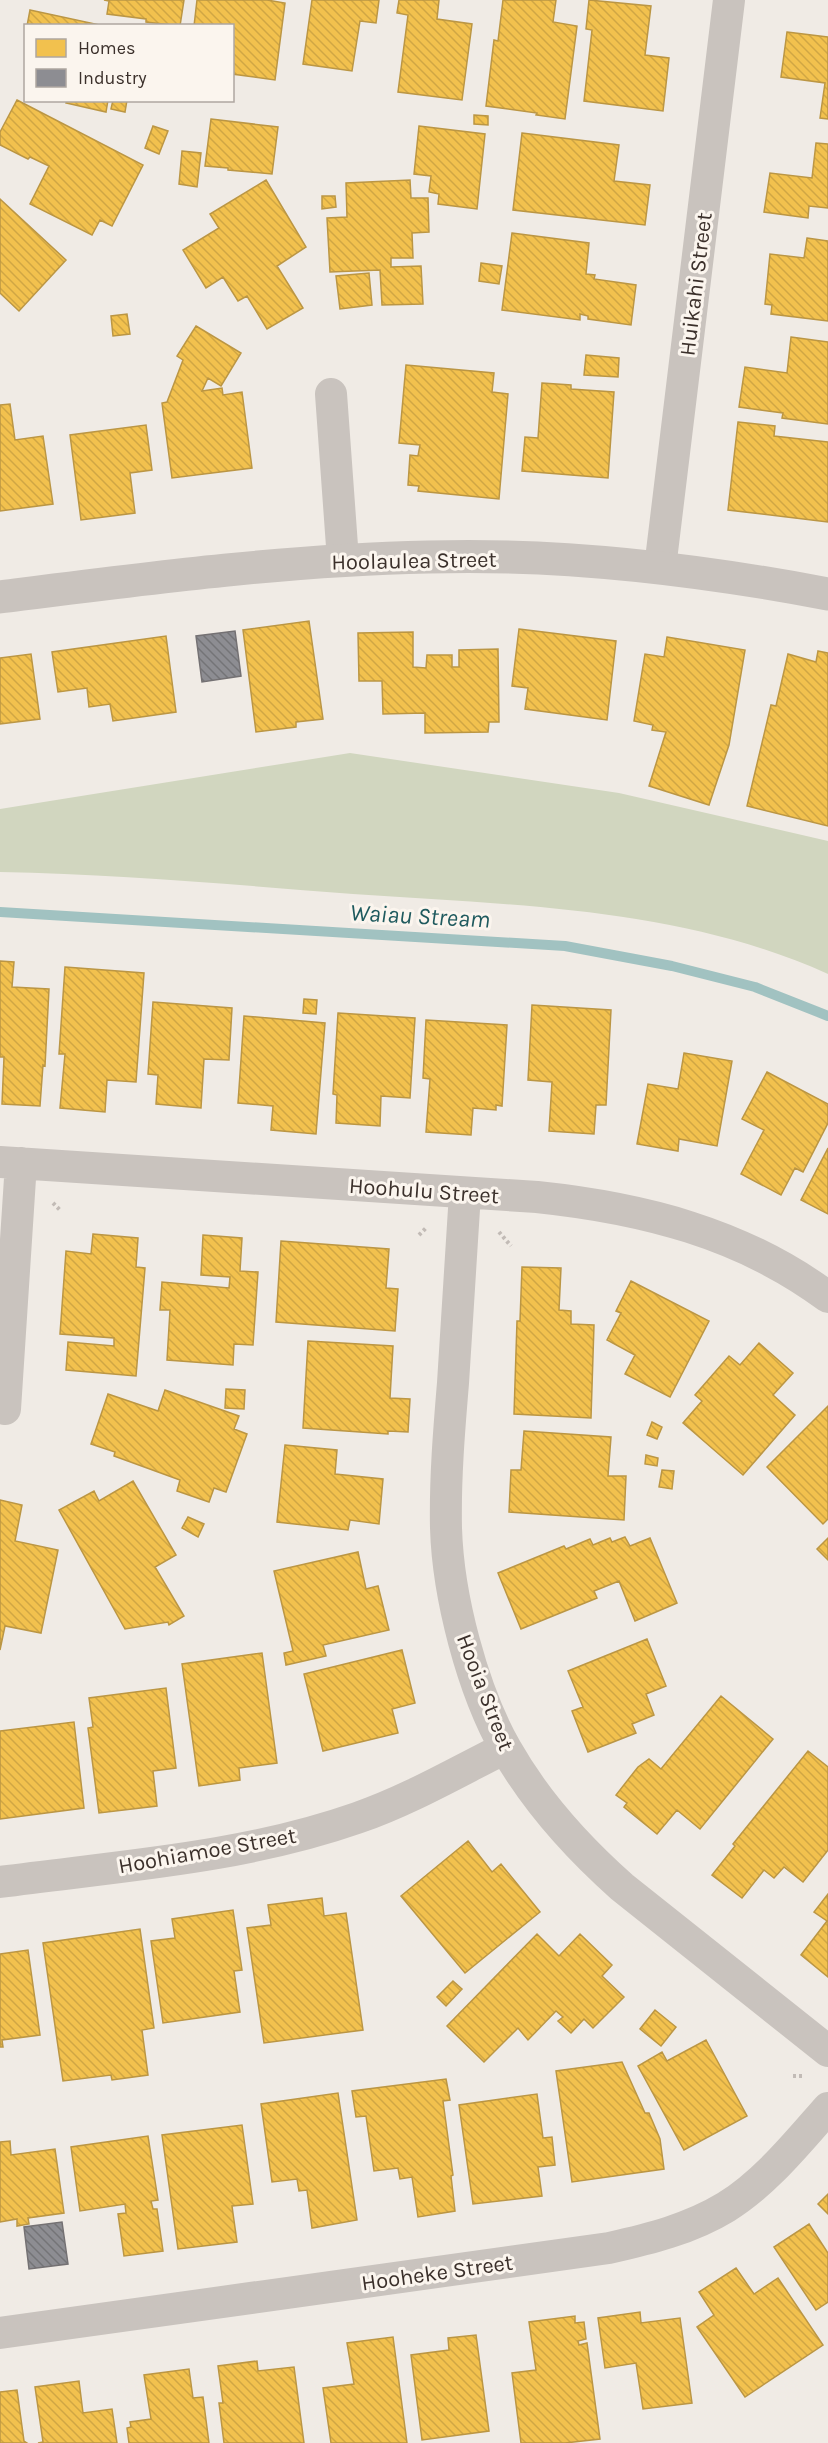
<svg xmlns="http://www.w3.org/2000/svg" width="828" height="2443" font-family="Karla,sans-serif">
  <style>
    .grass { fill: #d1d6bf }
    .homes { fill: url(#homes-back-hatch); stroke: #bb9644; stroke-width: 1.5 }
    .industry { fill: url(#industry-back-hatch); stroke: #747173; stroke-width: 1.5 }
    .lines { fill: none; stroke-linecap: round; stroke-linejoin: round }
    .stream { stroke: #a1c2c1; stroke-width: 10 }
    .path { stroke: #c2bbb6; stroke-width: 4; stroke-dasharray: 3 3; stroke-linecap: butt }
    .minor { stroke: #c9c3be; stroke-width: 32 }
    .tertiary { stroke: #c9c3be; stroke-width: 33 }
    .labels { text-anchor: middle; stroke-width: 6; stroke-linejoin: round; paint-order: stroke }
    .street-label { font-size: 22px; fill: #3b302b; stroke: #fbf5ee }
    .water-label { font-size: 24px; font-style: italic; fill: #1f5a5e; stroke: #fbf5ee }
  </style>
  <defs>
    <pattern id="homes-back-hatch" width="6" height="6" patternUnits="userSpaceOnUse" patternTransform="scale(1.5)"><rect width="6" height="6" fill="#f2c14e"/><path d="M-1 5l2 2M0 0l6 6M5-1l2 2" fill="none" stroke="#d0a644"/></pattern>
    <pattern id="industry-back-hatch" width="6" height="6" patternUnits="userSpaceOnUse" patternTransform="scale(1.5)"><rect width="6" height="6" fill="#8d8d92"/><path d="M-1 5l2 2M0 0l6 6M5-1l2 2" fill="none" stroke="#747477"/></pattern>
  </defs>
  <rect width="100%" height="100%" fill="#f0ebe5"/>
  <path class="grass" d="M350,753L619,793L828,841V974C680,907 512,905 353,894C235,885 118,874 0,872V809Z"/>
  <path class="homes" d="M104,0H184L180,26L146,22V19L107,14L109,1Z
    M197,0H267L285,3L275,80L232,74V26H194Z
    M312,0H379L376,23L360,21L352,71L303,64Z
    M399,0H439L437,19L472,24L462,100L398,92L408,15L397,13Z
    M503,0H556L553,22L577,26L565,119L536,115L537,113L486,106L494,40L498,41Z
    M589,0L651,6L645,55L669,58L663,111L584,101L592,30L586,29Z
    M30,10L100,25V26H27Z
    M787,32L828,37V119L820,118L825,83L781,77Z
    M17,100L143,165L112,226L100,220L92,235L30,204L49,166L30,157L28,159L0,145V132Z
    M67,100H108L106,112L66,103Z
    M113,100H127L125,112L111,109Z
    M474,115L488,116V125L474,124Z
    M211,119L278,127L272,174L228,170V168L205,166Z
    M153,126L168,131L159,154L145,148Z
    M419,126L485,134L477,209L438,204L439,194L429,192L431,176L414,174Z
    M522,133L619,145L614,181L650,185L645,225L513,210Z
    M816,143L828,144V208L809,206L808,218L764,212L770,173L812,178Z
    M182,151L201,153L197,187L179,184Z
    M266,180L306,247L277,266L303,308L267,329L247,296L238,301L223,277L206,288L183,250L219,228L210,214Z
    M410,180L411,198H428L429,232L412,233L413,258H391V267L421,266L423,304L382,305L380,270L330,272L327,218L347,217L346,183Z
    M322,196H335L336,207L322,209Z
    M0,199L66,260L19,311L0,293Z
    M512,233L589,243L586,274L595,275L594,279L636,285L631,325L588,319V316L580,314V320L502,310Z
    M807,238L828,241V321L771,314L772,305L765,304L770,254L804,258Z
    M481,263L502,266L499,284L479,281Z
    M369,273L372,305L340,309L336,276Z
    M127,314L130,334L113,336L111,316Z
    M196,326L241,353L221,386L208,378L202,391L222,388L223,395L242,392L252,468L172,478L162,403L167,402L183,360L177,356Z
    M791,337L828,342V424L782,418L783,413L739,407L745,367L787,373Z
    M586,355L619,358L618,377L584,375Z
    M406,365L494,373L492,392L508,394L499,499L418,491L419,486L408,485L410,455L418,456L420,445L399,443Z
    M542,383L571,385V389L614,392L608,478L522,471L525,437L538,438Z
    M10,404L15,440L43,436L53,504L0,511V405Z
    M738,422L775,426L774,436L828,442V522L728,510Z
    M146,425L152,470L130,473L135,513L81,520L70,435Z
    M309,621L323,719L296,722V727L256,732L243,630Z
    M519,629L616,641L607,720L525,709L528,688L512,686Z
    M413,632V667L426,668L427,655H452V667H459V650L498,649L499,722H489L488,732L425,733V713L383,714L382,681H359L358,633Z
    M166,636L176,712L113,721L110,704L89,707L87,688L58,692L52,652Z
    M667,637L745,650L729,745L709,805L649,786L666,732L652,730L653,725L634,721L645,654L664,657Z
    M818,651L828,653V826L747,806L771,705L776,706L788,654L816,662Z
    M31,654L40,719L0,724V658Z
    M0,961L14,962L12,987L49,989L45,1066L43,1065L40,1106L2,1104L4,1057H0Z
    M65,967L144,973L136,1082L107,1080L105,1112L60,1108L65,1054H59Z
    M304,999L317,1000L316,1014L303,1013Z
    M153,1002L232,1008L229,1060L204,1059L201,1108L156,1104L158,1075L148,1074Z
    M532,1005L611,1010L606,1105H596L594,1134L549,1131L552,1082L528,1080Z
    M338,1013L415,1018L410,1098L381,1096L380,1126L336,1123L337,1095L333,1094Z
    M244,1016L325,1023L316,1134L271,1130L273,1106L238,1103Z
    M426,1020L507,1025L502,1106L496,1105V1110L473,1108L471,1135L426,1132L430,1079L423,1078Z
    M684,1053L732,1061L717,1146L679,1139L678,1151L637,1144L648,1084L678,1089Z
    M767,1072L828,1104V1123L803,1172L795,1168L781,1195L741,1174L764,1130L742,1119Z
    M828,1148V1214L801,1200Z
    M93,1234L138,1238L136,1267L145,1268L136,1376L66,1370L68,1342L114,1346V1338L60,1334L66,1251L91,1254Z
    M203,1235L242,1238L240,1271L258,1272L253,1345L234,1344L233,1365L167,1360L170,1310H160L162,1282L229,1288L230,1277L201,1275Z
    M281,1241L389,1249L386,1288L398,1289L395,1331L276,1322Z
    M522,1267L561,1268L559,1310L571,1311V1324L594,1325L591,1418L514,1414L517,1321H520Z
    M631,1281L709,1321L670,1397L625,1374L635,1355L607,1340L621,1313L616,1311Z
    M308,1341L393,1346L390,1398L410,1399L408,1432L388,1431V1434L303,1428Z
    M759,1343L793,1373L773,1395L795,1415L743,1475L683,1423L702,1401L695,1395L729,1356L740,1365Z
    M226,1389L245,1390L244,1409L225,1408Z
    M165,1390L239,1416L234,1429L247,1434L226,1492L214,1488L209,1502L177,1491L180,1480L114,1456L115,1452L91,1444L108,1394L158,1411Z
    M828,1406V1519L823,1524L767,1467Z
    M652,1422L662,1427L657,1439L647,1435Z
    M524,1431L611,1437L608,1476H626L624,1520L509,1512L511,1470H521Z
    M285,1445L337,1450L335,1474L383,1479L379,1524L350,1520L348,1530L277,1522Z
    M646,1455L658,1458L657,1466L645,1464Z
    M662,1470L674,1471L672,1489L659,1487Z
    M133,1481L176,1555L155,1567L184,1616L169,1625L168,1622L125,1629L59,1510L94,1491L99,1501Z
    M0,1500L22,1505L15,1541L58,1550L41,1633L5,1626L0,1650Z
    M188,1517L204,1524L198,1537L182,1528Z
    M625,1537L630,1546L650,1538L677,1603L635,1621L619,1581L594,1591L597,1598L521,1629L498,1573L564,1546L566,1549L590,1539L593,1545L610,1538L612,1542Z
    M828,1538V1560L817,1549Z
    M358,1552L366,1589L378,1586L389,1630L323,1645L326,1656L286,1665L284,1653L293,1651L274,1571Z
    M647,1639L666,1686L646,1694L654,1715L632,1724L636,1733L588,1752L572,1711L583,1707L568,1671Z
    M402,1650L415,1703L392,1709L398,1733L323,1751L304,1674Z
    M262,1653L277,1763L239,1768L240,1780L199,1786L182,1664Z
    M166,1688L176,1768L153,1771L157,1806L99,1813L88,1728L93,1727L89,1698Z
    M721,1696L773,1739L700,1829L677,1810L657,1834L624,1807L627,1803L616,1795L638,1767L649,1759L661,1769Z
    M74,1722L84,1808L0,1819V1731Z
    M808,1751L828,1767V1850L803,1882L784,1867L774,1878L764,1870L742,1898L712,1875L735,1846L733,1844Z
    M468,1841L492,1872L501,1864L540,1912L465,1973L401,1896Z
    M828,1894V1977L801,1955L827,1921L814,1912Z
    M322,1898L324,1916L346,1913L363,2030L264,2043L247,1928L271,1925L268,1905Z
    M233,1910L242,1970L234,1971L240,2012L163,2023L151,1941L175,1938L172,1919Z
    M140,1929L154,2028L142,2030L148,2075L112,2080L111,2075L63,2081L43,1943Z
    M537,1934L559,1956L580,1934L612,1965L602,1976L624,1997L593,2028L584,2019L571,2033L558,2021L563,2017L556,2011L528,2040L518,2028L484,2062L447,2026Z
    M28,1950L40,2035L2,2040L3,2047H0V1954Z
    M453,1981L462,1989L446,2006L437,1997Z
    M655,2010L676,2027L661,2046L640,2029Z
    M706,2040L747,2116L684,2150L638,2066L662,2052L667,2061Z
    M622,2062L645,2113H649L660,2139L664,2169L572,2182L556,2071Z
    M446,2079L450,2100L443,2101L453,2175L451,2176L455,2211L418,2217L412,2177L400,2179L398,2168L374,2171L366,2116L356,2117L352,2091Z
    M338,2093L357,2220L312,2228L307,2190L299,2191L297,2179L272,2182L261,2104Z
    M537,2094L543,2138L552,2137L555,2165L538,2167L542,2196L473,2204L459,2105Z
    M242,2125L253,2204L232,2206L237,2242L178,2249L162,2135Z
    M148,2136L158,2200L151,2201L153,2209H157L163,2251L124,2256L118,2214L126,2213L125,2204L80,2211L71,2147Z
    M10,2141L11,2155L55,2149L64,2213L28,2218L29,2224L17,2226V2219L0,2222V2142Z
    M828,2194V2214L818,2204Z
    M809,2224L828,2253V2302L816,2310L774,2247Z
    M736,2268L754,2294L778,2278L823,2345L745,2397L697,2327L714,2315L699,2292Z
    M640,2312L641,2323L680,2318L692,2403L643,2409L636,2363L605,2368L598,2318Z
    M575,2316V2323L584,2322L586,2339L578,2341L579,2345L587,2343L600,2439L565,2443H521L512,2373L536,2370L529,2322Z
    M476,2335L489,2431L422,2440L411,2355L449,2350L448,2338Z
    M393,2337L407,2443H331L323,2388L354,2384L347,2343Z
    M257,2361L258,2371L294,2367L304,2443H224L219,2403H223L218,2366Z
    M189,2369L193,2398L203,2397L209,2443H129L127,2428L131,2427L130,2422L151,2419L144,2375Z
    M79,2381L83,2413L112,2409L117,2443H38L43,2442L35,2387Z
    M17,2390L24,2441L27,2443H0V2392Z"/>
  <path class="industry" d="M235,631L241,676L202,682L196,636Z
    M62,2222L68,2264L29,2269L24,2227Z"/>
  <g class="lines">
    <path class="stream" d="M0,912L565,946L672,966L755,987L828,1016"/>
    <path class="path" d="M53,1203L61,1211
      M499,1232L511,1246
      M419,1235L427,1227
      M793,2076H802"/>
    <path class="minor" d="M331,394L343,560
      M660,568L729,0
      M0,1162L537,1197C642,1208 742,1233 828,1297
      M465,1193C461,1256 457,1319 453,1383C449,1431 445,1479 446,1528C448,1596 472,1689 506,1749C536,1802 577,1847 622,1887L828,2051
      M5,1409L21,1163
      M0,1882C119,1866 243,1858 357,1818C409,1800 457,1772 505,1748
      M0,2333L609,2248C649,2239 690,2229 726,2207C766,2182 797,2143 828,2108"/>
    <path class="tertiary" d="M0,597C142,579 285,560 428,557C562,553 697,569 828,594"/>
  </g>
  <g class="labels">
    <g class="street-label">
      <text transform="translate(695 284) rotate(-83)" y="8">Huikahi Street</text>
      <text transform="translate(414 560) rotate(-1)" y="8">Hoolaulea Street</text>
      <text transform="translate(424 1190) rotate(4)" y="8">Hoohulu Street</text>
      <text transform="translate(486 1692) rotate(69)" y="8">Hooia Street</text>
      <text transform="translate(207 1850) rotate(-10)" y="8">Hoohiamoe Street</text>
      <text transform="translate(437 2272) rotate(-8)" y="8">Hooheke Street</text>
    </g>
    <g class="water-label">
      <text transform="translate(420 916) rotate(3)" y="8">Waiau Stream</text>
    </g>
  </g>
  <rect x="24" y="24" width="210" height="78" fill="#fbf5ee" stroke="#aea6a0" stroke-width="1.5"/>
  <rect x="36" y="39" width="30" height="18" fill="#f2c14e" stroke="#aea6a0" stroke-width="1.5"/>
  <text x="78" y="54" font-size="18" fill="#3b302b">Homes</text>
  <rect x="36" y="69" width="30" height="18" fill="#8d8d92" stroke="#aea6a0" stroke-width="1.5"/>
  <text x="78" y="84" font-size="18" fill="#3b302b">Industry</text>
</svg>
